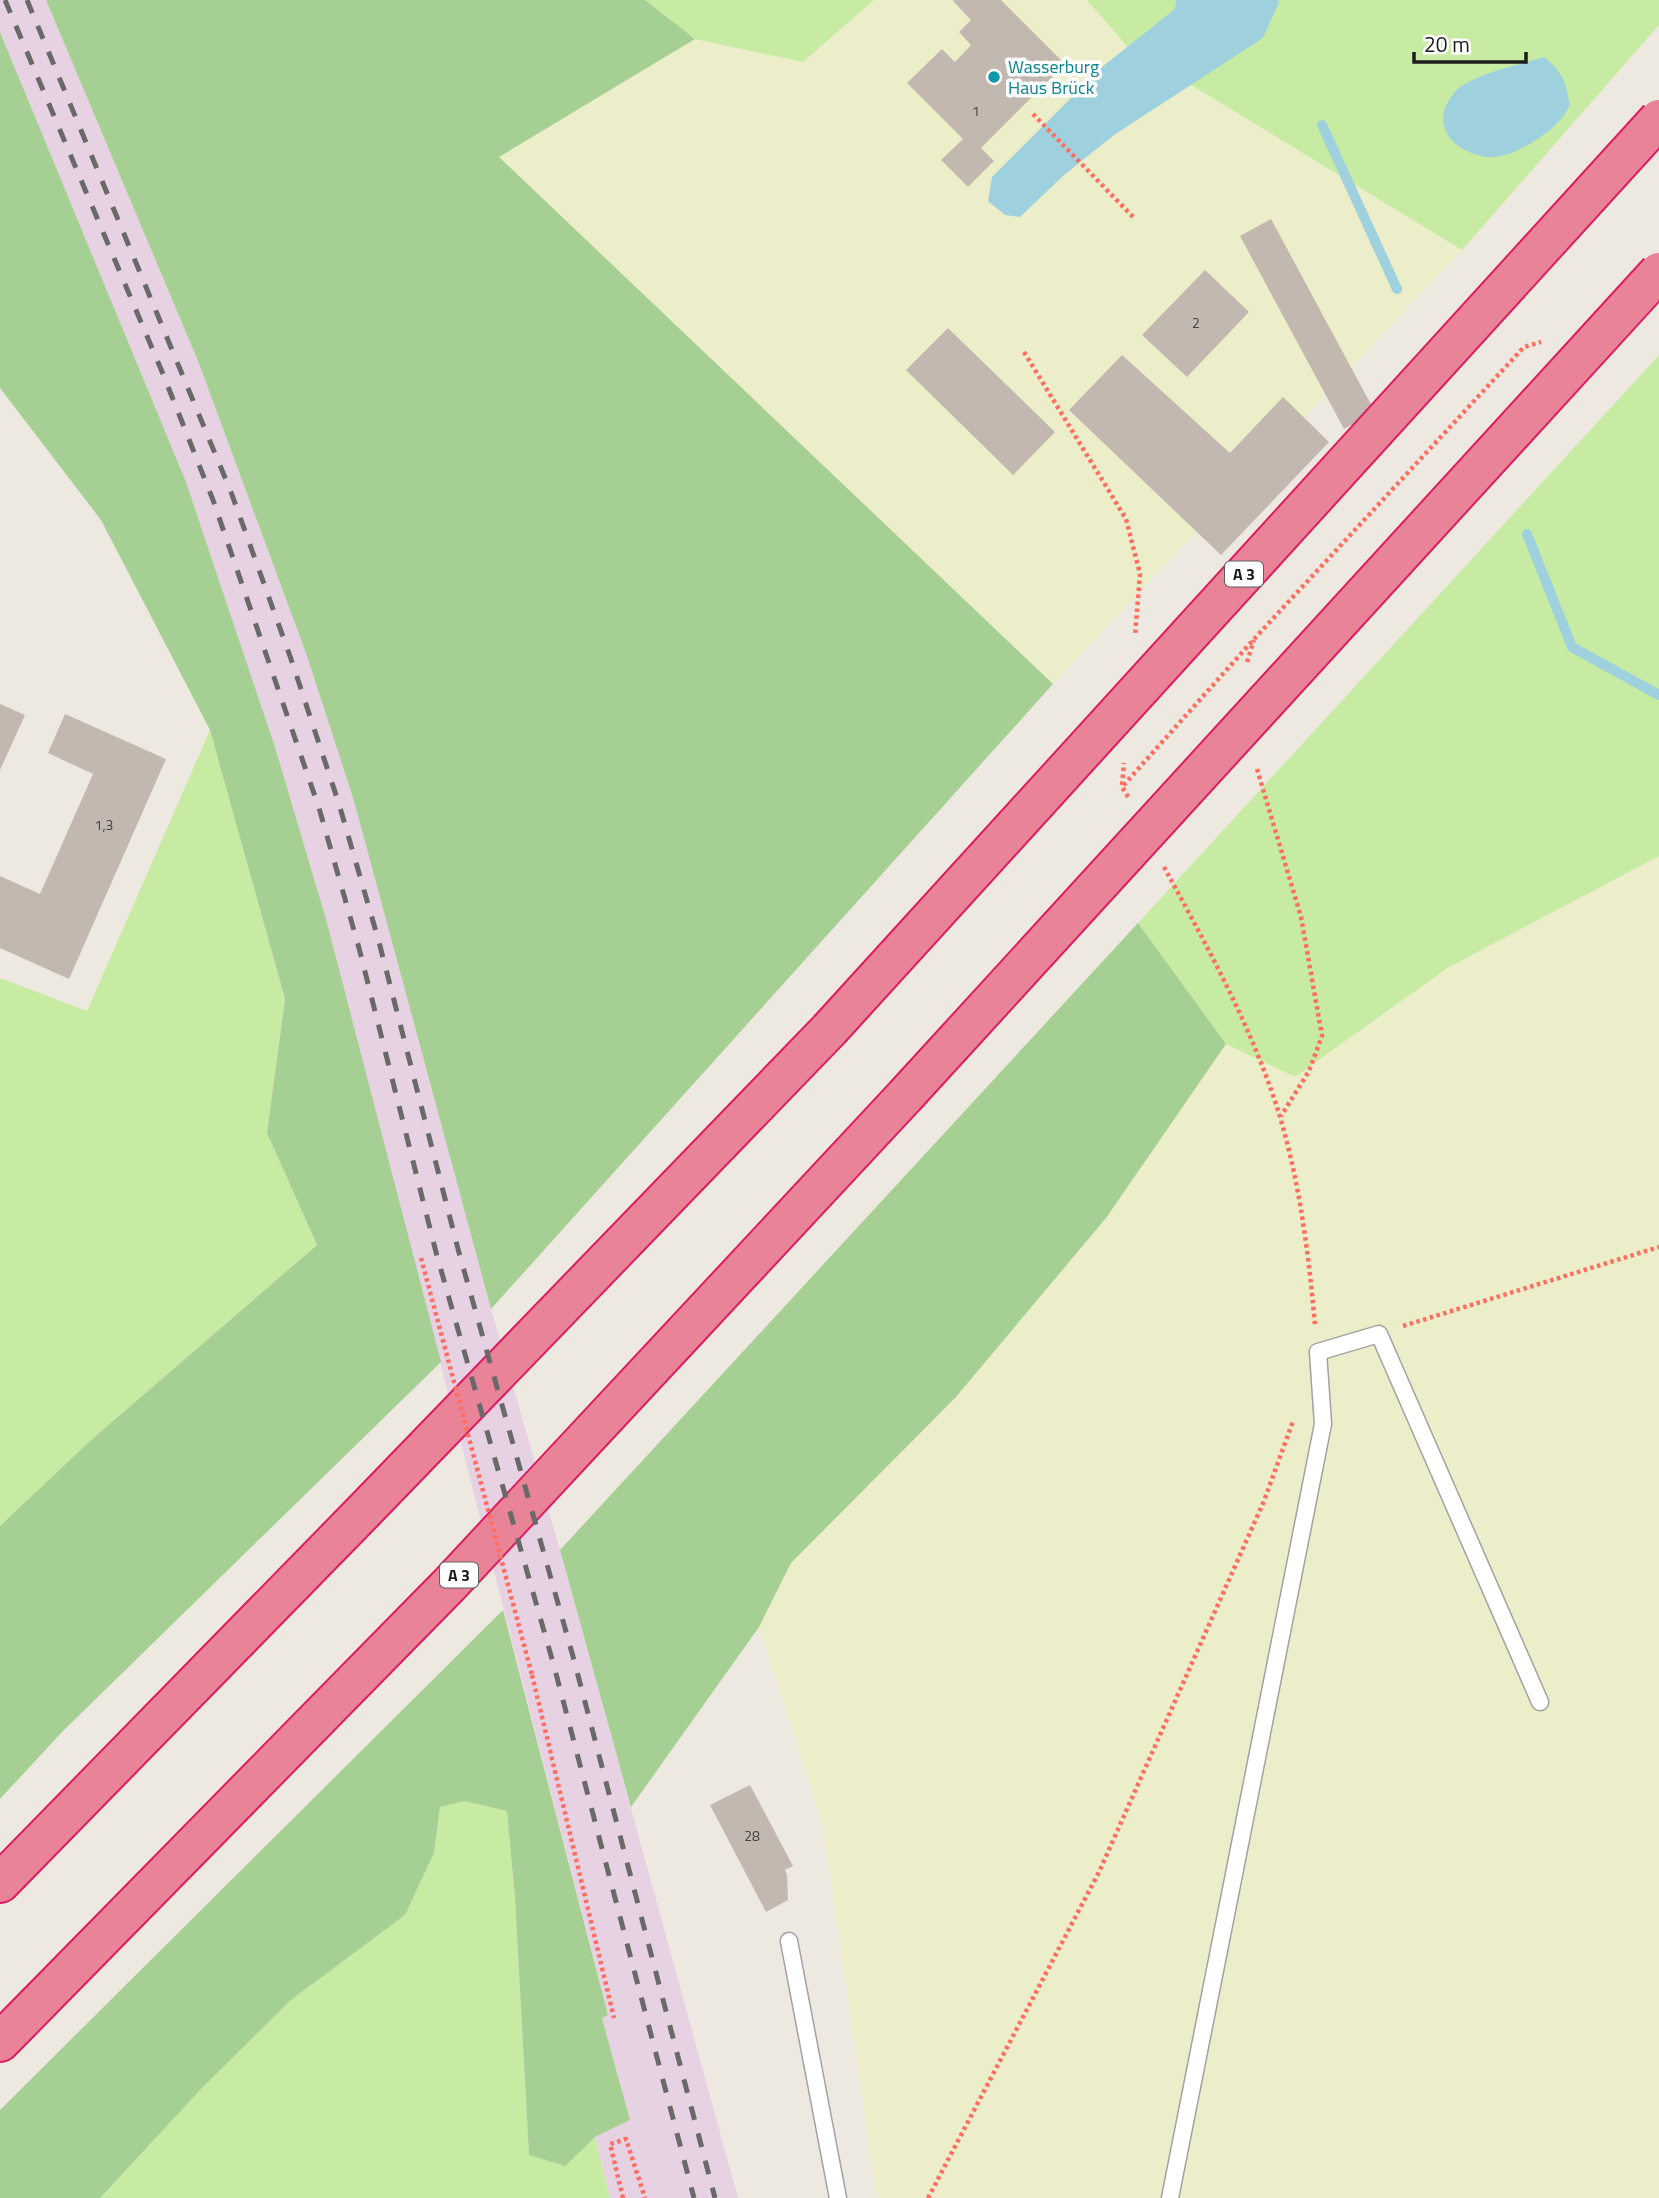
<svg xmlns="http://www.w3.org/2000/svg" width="1659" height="2198" font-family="'Titillium Web',sans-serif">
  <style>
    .industrial { fill: #e7d2e3 }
    .farmland { fill: #eceeca }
    .grass { fill: #c8eba3 }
    .forest { fill: #a6cf93 }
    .water { fill: #9ed0de }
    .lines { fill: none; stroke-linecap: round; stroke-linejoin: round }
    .stream { stroke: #9ed0de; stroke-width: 10 }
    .building { fill: #c2b8b0 }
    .lane-casing { stroke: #a2a2a2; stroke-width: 19 }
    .highway-casing { stroke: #dd1c61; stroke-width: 42 }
    .path { stroke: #ff6e60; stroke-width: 4.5; stroke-dasharray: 3.5 3.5; stroke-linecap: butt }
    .lane { stroke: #fff; stroke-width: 16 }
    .highway { stroke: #e98398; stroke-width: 38 }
    .rail { stroke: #696969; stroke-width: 5; stroke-dasharray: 14 14; stroke-linecap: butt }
    .highway-bridge-casing { stroke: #dd1c61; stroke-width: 42; stroke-linecap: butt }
    .path-bridge { stroke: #ff6e60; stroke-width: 4.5; stroke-dasharray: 3.5 3.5; stroke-linecap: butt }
    .highway-bridge { stroke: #e98398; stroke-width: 38 }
    .culture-dot { fill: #0f9aa8; stroke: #fff; stroke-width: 2.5 }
    .labels { text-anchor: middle; stroke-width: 7; stroke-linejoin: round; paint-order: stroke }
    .number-label { font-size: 14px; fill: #454240 }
    .shield { fill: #fff; stroke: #5f5f5f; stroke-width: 2 }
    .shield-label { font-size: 16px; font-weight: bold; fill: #1b1b1b }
    .culture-label { font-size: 18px; fill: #0d838f; stroke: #fff; text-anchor: start }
  </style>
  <rect width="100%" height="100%" fill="#eee9e0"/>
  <path class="industrial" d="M0,0H46L198,361L307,656L354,801L491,1309L560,1550L738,2198H610L595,2137L630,2120L602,2017L608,2014L326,919L275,747L186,482L0,32Z"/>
  <path class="farmland" d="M874,0H1087L1127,46L1462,250L1053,684L498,157L695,39L803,62Z
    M1659,856V2198H877L823,1824L759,1627L791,1563L955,1398L1106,1218L1226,1044L1295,1077L1449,967Z"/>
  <path class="grass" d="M645,0H874L803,62L695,39Z
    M1087,0H1659V25L1462,250L1127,46Z
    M1659,355V856L1449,967L1295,1077L1226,1044L1138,923Z
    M210,730L285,999L267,1133L317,1245L91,1440L0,1526V978L87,1011Z
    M464,1801L507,1811L515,1898L529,2155L565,2165L595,2137L610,2198H100L202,2088L291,2000L405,1915L434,1853L440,1806Z"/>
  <path class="forest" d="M46,0H645L695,39L499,157L1053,684L491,1309L354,801L307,656L198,361Z
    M0,32L186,482L275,747L326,919L441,1362L63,1731L0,1799V1526L91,1440L317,1245L267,1133L285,999L210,730L101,520L0,388Z
    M1138,923L1226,1044L1106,1218L955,1398L791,1563L759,1627L631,1807L560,1550Z
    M503,1610L608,2015L602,2018L630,2120L595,2137L565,2166L529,2155L515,1898L507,1811L464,1801L440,1807L434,1853L405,1915L291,2000L202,2088L100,2198H0V2110Z"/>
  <path class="water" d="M1176,0H1278L1279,2L1263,38L1114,135L1064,175L1020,217L1005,215L988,201L992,177L1102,67L1175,9Z
    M1544,57C1564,74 1565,80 1570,105C1567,109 1565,115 1562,118C1548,135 1510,160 1488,157C1458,154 1431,130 1449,100C1452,96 1455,91 1459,88C1481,72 1519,65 1544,57Z"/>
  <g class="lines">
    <path class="stream" d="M1322,125L1397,289
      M1527,534L1572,647L1659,695"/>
  </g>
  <path class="building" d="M954,0H1001L1065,64L981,148L994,161L968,187L941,160L963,139L907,83L942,49L955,62L971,45L959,32L971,20L953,1Z
    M1271,219L1375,412L1344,429L1240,236Z
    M1205,270L1249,312L1187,377L1142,335Z
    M948,328L1055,432L1013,475L906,370Z
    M1122,355L1230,453L1283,397L1329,442L1221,555L1069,410Z
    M0,704L25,715L0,770Z
    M65,714L166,759L69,979L0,948V876L40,894L93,774L48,753Z
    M750,1785L793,1866L785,1870L787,1875L788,1900L766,1912L710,1805Z"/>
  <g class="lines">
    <defs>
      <path id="lane" d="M789,1941L838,2198
        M1170,2198L1323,1424L1318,1352L1379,1334L1540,1702"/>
      <path id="highway" d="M0,1883L364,1511L829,1030
        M0,2042L449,1585L905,1096"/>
    </defs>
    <use href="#lane" class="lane-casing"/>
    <use href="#highway" class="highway-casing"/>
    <path class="path" d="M1033,114L1135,219
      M1024,352L1126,519L1140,574L1135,635
      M1247,662L1254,640
      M1257,769L1301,917L1322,1036L1309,1071L1281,1116
      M1122,785L1124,763
      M1128,797L1122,787L1255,638L1524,347L1541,342
      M1164,867C1207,946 1254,1031 1280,1117C1300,1185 1309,1256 1315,1326
      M1403,1326L1659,1247
      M532,1675L614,2018
      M623,2198L610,2144L626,2139L645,2198
      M928,2198L1099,1872L1264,1501L1293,1421"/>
    <use href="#lane" class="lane"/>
    <use href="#highway" class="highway"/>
    <path class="rail" d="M5,0L163,374L213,500L319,808L359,948L437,1256L554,1666L694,2198
      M27,0L231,492L291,659L339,804L379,942L458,1249L574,1660L715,2198"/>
    <defs>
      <path id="highway-bridge" d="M829,1030L1659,119
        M905,1096L1659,272"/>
    </defs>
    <use href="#highway-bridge" class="highway-bridge-casing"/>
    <path class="path-bridge" d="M421,1258L532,1675"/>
    <use href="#highway-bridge" class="highway-bridge"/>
  </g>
  <circle class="culture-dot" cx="994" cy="77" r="7"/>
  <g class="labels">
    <g class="number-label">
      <text x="976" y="116">1</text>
      <text x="1196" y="328">2</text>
      <text x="104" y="830">1,3</text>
      <text x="752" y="1841">28</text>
    </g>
    <g class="shield">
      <rect x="1225" y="561.5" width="38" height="25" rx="5"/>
      <rect x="440" y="1562.5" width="38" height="25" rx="5"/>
    </g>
    <g class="shield-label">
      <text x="1244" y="580">A 3</text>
      <text x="459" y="1581">A 3</text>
    </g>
    <g class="culture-label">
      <text x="1008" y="73">Wasserburg<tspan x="1008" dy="21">Haus Brück</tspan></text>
    </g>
  </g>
  <path d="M1414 52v10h112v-10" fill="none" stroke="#1b1b1b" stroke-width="3.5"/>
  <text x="1424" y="52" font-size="21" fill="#1b1b1b" stroke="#ffffff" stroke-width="5" paint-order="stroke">20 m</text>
</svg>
